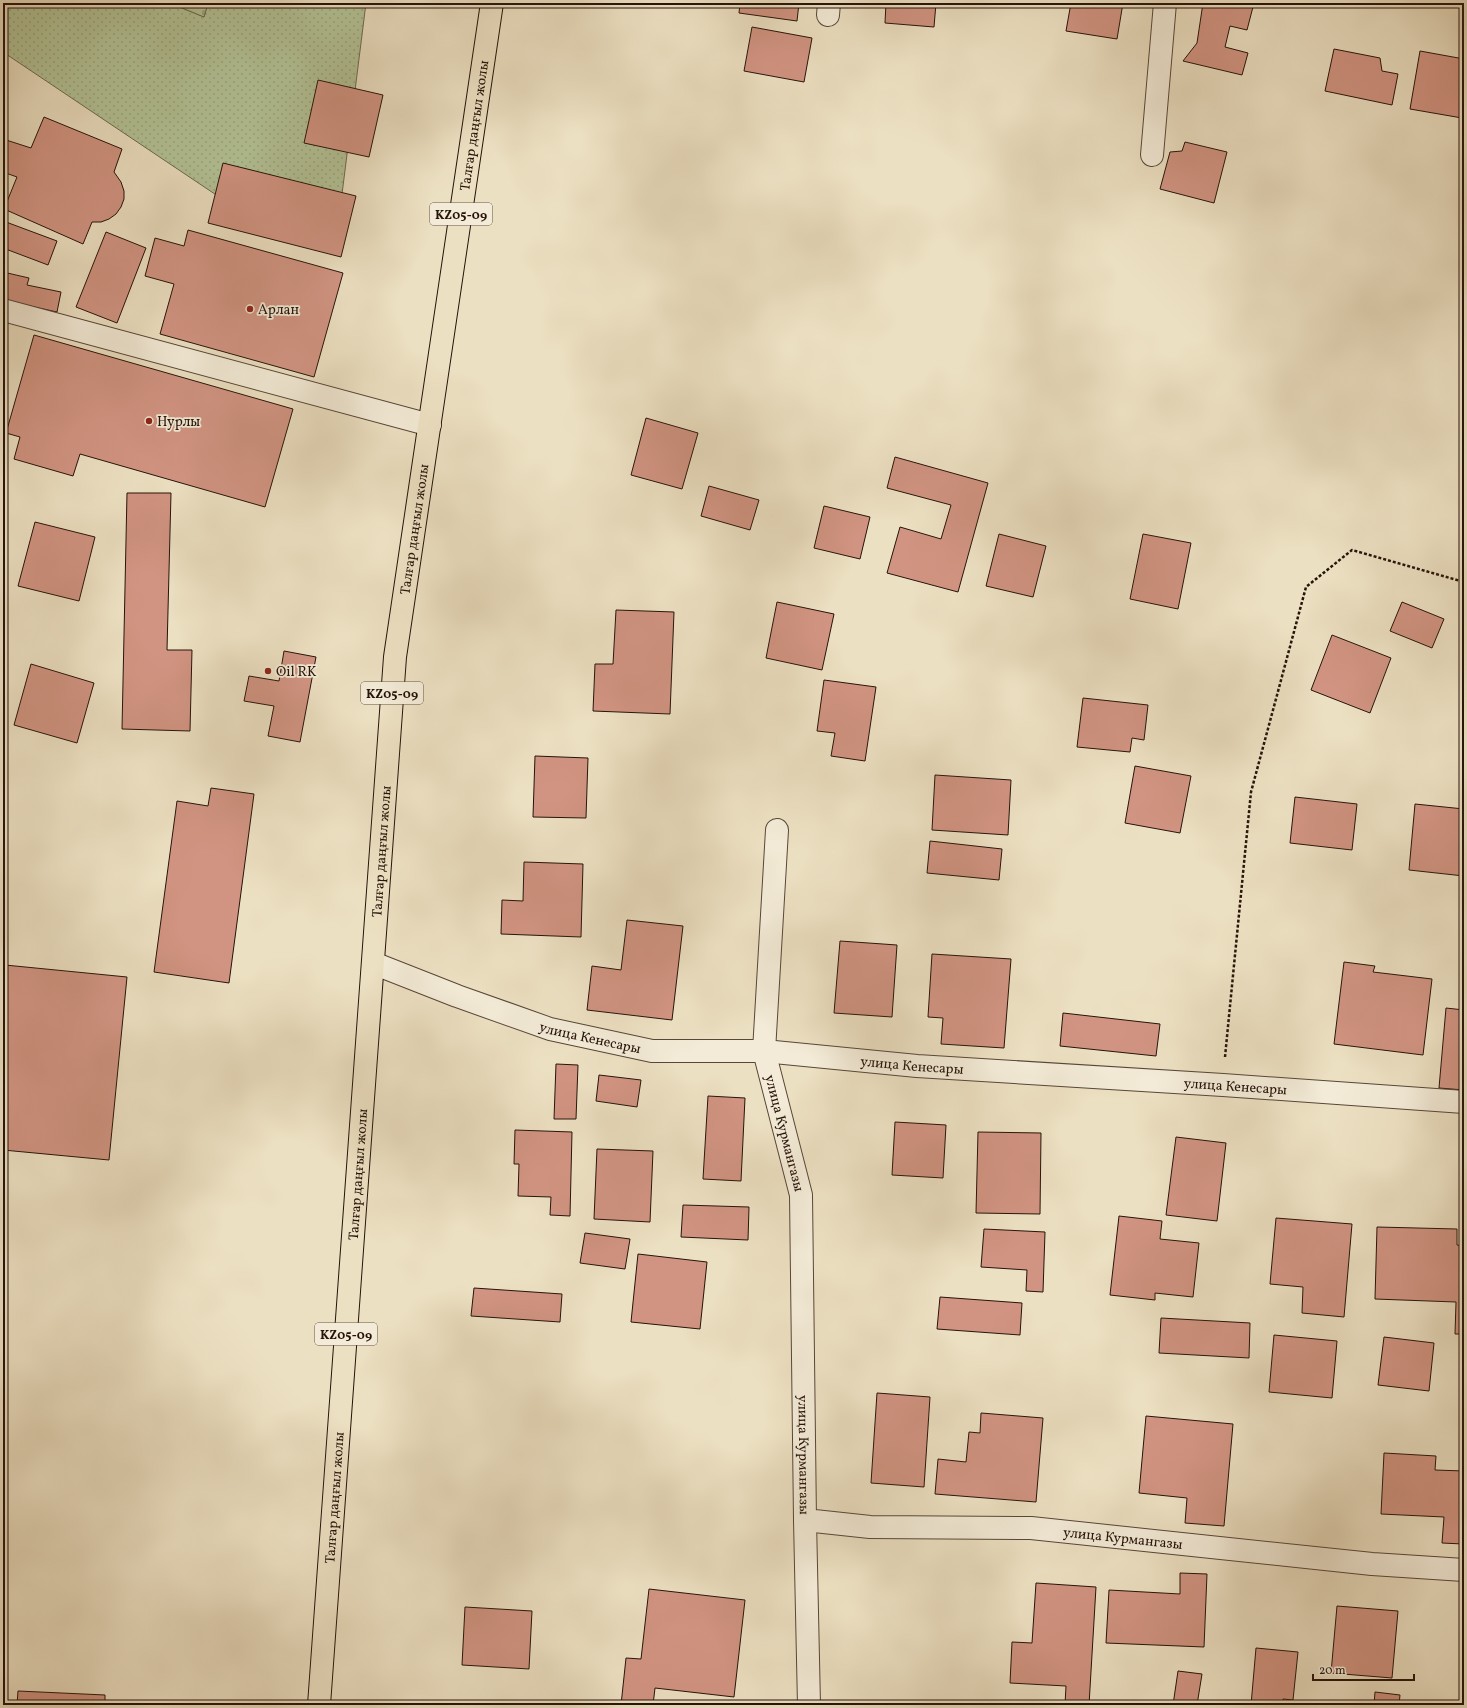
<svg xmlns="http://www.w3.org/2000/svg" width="1467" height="1708" font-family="Vollkorn,serif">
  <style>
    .grass { fill: url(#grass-dots); stroke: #6c6b50 }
    .cemetery { fill: url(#cemetery-stones); stroke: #6c6b50 }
    .building { fill: #d19482; stroke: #26130a }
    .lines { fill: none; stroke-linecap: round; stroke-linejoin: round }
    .minor-casing { stroke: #584638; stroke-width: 24 }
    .major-casing { stroke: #26130a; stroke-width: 24 }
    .path { stroke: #26130a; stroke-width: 2.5; stroke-dasharray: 3 2; stroke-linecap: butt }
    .minor { stroke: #f3ebd7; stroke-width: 22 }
    .major { stroke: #ece0c2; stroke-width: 22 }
    .poi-dot { fill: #8f2418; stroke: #f3ebd7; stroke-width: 1.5 }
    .labels { text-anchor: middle; stroke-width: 3.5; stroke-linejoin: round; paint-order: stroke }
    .shield { fill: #f3ebd7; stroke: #645448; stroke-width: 1 }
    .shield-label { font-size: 13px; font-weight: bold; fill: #26130a }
    .street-label { font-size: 14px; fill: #26130a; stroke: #f3ebd7 }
    .poi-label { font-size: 14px; fill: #26130a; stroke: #f3ebd7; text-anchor: start }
  </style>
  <defs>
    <pattern id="grass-dots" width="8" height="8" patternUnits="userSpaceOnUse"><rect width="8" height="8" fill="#b3c397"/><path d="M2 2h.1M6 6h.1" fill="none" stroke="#9aa781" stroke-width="1.8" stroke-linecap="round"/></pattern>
    <pattern id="cemetery-stones" width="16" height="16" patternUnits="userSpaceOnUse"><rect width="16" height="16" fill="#b3c397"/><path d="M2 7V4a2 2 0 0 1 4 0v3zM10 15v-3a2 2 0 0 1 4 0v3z" fill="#9aa781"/></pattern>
  </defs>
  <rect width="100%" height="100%" fill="#ece0c2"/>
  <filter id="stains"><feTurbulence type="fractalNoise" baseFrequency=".005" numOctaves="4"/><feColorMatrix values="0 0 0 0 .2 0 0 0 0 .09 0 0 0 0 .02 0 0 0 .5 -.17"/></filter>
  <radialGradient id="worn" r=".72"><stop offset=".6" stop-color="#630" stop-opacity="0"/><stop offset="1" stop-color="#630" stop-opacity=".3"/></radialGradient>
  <path class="grass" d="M3,3H170L204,17L208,3H366L336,242L261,225L3,52Z"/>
  <path class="cemetery" d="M170,3H208L204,17Z"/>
  <path class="building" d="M740,3H799L797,21L739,13Z
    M886,3H936L934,27L885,23Z
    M1071,3H1123L1117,39L1066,31Z
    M1203,3H1254L1247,30L1230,26L1225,47L1248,53L1242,75L1183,61L1197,43Z
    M752,27L812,38L804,82L744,71Z
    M1334,49L1380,58L1382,71L1398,74L1392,105L1325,91Z
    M1420,51L1464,59V105L1462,118L1410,109Z
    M318,80L383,95L369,157L304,143Z
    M44,117L122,149L114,172L121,182L124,191V199L121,207L116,214L109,219L101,222H92L83,244L4,209L17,177L3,172V139L31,148Z
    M1185,142L1227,152L1214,203L1160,189L1170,152L1182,151Z
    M223,163L356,196L341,257L208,223Z
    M6,222L57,241L48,265L3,248V232Z
    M188,230L343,273L314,377L160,334L174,284L145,276L155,238L184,246Z
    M106,232L146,248L117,323L76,307Z
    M3,272L29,278L27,285L61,292L57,312L3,300Z
    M34,335L293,409L265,507L80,454L73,476L14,459L20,437L6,433Z
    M646,418L698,433L682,489L631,475Z
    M895,457L988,483L958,592L887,573L900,527L941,539L951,505L887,488Z
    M709,486L759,500L750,530L701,516Z
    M127,493H171L167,650H192L190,731L122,729Z
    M824,506L870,517L860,559L814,548Z
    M35,522L95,537L79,601L18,586Z
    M999,534L1046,546L1033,597L986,586Z
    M1143,534L1191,543L1178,609L1130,599Z
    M777,602L834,614L822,670L766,658Z
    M1402,602L1444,619L1432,648L1390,631Z
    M616,610L674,612L670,714L593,711L595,664H613Z
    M1332,635L1391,658L1370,713L1311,690Z
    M284,651L316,657L300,742L268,736L274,706L244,701L249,676L279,681Z
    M31,664L94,683L77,743L14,725Z
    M824,680L876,687L865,761L831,756L835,733L817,731Z
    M1083,698L1148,705L1144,740L1132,738L1130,752L1077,747Z
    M535,756L588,758L586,818L533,817Z
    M1135,766L1191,776L1180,833L1125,823Z
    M935,775L1011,780L1008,835L932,830Z
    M211,788L254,794L229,983L154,972L177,801L208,806Z
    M1295,797L1357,804L1352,850L1290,843Z
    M1415,804L1464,809V876L1409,870Z
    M930,841L1002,849L999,880L927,873Z
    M524,862L583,864L581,937L501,934L502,900L523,901Z
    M627,920L683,926L672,1020L587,1010L592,966L621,970Z
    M840,941L897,945L892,1017L834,1013Z
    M932,954L1011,959L1004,1048L941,1044L943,1018L928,1017Z
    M1344,962L1375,966L1373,972L1432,979L1423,1055L1334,1044Z
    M5,965L127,977L109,1160L3,1150V984Z
    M1446,1008L1464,1010V1090L1439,1088Z
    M1063,1013L1160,1024L1156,1056L1060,1046Z
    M556,1064L578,1065L576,1119H554Z
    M599,1075L641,1080L637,1107L596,1101Z
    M708,1096L745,1098L741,1181L703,1179Z
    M895,1122L946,1125L943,1178L892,1175Z
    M515,1130L572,1132L570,1216L550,1215L551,1197L518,1196L519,1164H514Z
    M978,1132L1041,1133L1040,1214L976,1213Z
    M1176,1137L1226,1143L1217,1221L1166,1215Z
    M597,1149L653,1151L650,1222L594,1219Z
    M683,1205L749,1207L748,1240L681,1237Z
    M1119,1216L1162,1221L1160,1239L1199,1243L1193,1297L1155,1293V1300L1110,1295Z
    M1276,1218L1352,1224L1344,1317L1302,1313L1303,1287L1270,1284Z
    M1377,1227L1457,1229V1245L1464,1246V1334H1455L1456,1302L1375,1299Z
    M984,1229L1045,1232L1043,1292L1026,1291L1027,1270L981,1267Z
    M585,1233L630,1239L625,1269L580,1263Z
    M638,1254L707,1262L700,1329L631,1322Z
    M474,1288L562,1294L560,1322L471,1316Z
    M940,1297L1022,1303L1020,1335L937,1329Z
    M1161,1318L1250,1323L1249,1358L1159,1353Z
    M1274,1335L1337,1341L1332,1398L1269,1392Z
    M1384,1337L1434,1343L1429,1391L1378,1385Z
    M877,1393L930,1397L924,1487L871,1483Z
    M981,1413L1043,1418L1036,1502L935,1494L938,1459L966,1462L969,1432L980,1433Z
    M1146,1416L1233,1424L1224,1526L1185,1523L1187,1498L1139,1493Z
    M1384,1453L1436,1456L1435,1470L1464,1471L1463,1544L1442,1543L1444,1517L1381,1514Z
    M1180,1573L1207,1574L1204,1647L1106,1643L1109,1590L1180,1594Z
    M1036,1583L1096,1587L1089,1705H1065L1066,1686L1010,1683L1012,1642L1032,1643Z
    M649,1589L745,1600L734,1697L655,1688L653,1705H621L626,1658L641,1659Z
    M1337,1606L1398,1611L1392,1678L1331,1673Z
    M465,1607L532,1611L529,1669L462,1665Z
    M1256,1648L1298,1652L1293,1700L1283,1699V1705H1251Z
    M1178,1671L1202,1674L1197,1705H1173Z
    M18,1691L105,1695V1705H17Z
    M1375,1692L1400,1695L1399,1705H1374Z"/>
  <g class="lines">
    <defs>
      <g id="minor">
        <path d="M828,15L829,3"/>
        <path d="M1152,155L1165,3"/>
        <path d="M3,310L430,425"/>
        <path id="s1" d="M777,830L764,1051L801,1195L805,1520L870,1527L1031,1528L1372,1564L1464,1570"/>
        <path id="s2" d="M373,963L457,996L550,1029L652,1051H764L917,1066L1223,1085L1464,1102"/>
        <path d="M805,1520L809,1705"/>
      </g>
      <g id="major">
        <path id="s3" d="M319,1705L395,657L492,3"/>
      </g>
    </defs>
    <use href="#minor" class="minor-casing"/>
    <use href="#major" class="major-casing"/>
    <path class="path" d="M1225,1057L1251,792L1306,587L1352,550L1464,582"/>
    <use href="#minor" class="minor"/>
    <use href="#major" class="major"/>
  </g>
  <g class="poi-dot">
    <circle cx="250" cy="309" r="4"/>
    <circle cx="149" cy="421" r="4"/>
    <circle cx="268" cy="671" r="4"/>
  </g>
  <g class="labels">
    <g class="shield">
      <rect x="430" y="203" width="62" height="22" rx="3"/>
      <rect x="361" y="682" width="62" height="22" rx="3"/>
      <rect x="315" y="1323" width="62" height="22" rx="3"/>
    </g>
    <g class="shield-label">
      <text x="461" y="219">KZ05-09</text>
      <text x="392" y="698">KZ05-09</text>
      <text x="346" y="1339">KZ05-09</text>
    </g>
    <g class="street-label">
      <text dy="5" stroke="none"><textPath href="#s3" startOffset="1588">Талғар даңғыл жолы</textPath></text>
      <text dy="5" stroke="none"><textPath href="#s3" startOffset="1180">Талғар даңғыл жолы</textPath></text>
      <text dy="5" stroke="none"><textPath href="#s3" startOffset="856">Талғар даңғыл жолы</textPath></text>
      <text dy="5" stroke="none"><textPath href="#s2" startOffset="230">улица Кенесары</textPath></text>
      <text dy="5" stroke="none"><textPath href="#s2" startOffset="554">улица Кенесары</textPath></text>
      <text dy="5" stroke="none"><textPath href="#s2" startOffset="878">улица Кенесары</textPath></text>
      <text dy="5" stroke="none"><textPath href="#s1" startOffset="306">улица Курмангазы</textPath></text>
      <text dy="5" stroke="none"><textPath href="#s3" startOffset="532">Талғар даңғыл жолы</textPath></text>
      <text dy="5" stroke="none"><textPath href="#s1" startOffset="630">улица Курмангазы</textPath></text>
      <text dy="5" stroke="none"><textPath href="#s3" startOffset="208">Талғар даңғыл жолы</textPath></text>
      <text dy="5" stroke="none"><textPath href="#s1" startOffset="1014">улица Курмангазы</textPath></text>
    </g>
    <g class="poi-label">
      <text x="258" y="314">Арлан</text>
      <text x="157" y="426">Нурлы</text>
      <text x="276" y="676">Oil RK</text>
    </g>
  </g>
  <rect width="1467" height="1708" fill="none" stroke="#ece0c2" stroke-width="16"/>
  <rect x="4" y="4" width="1459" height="1700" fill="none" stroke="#26130a" stroke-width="2"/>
  <rect x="8" y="8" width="1451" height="1692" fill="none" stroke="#26130a"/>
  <path d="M1313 1674v6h101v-6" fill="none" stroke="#26130a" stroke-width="2"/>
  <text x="1319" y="1674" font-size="12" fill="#26130a" stroke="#f3ebd7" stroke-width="3" paint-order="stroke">20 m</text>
  <rect width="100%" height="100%" filter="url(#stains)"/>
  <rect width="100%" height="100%" fill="url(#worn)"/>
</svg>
